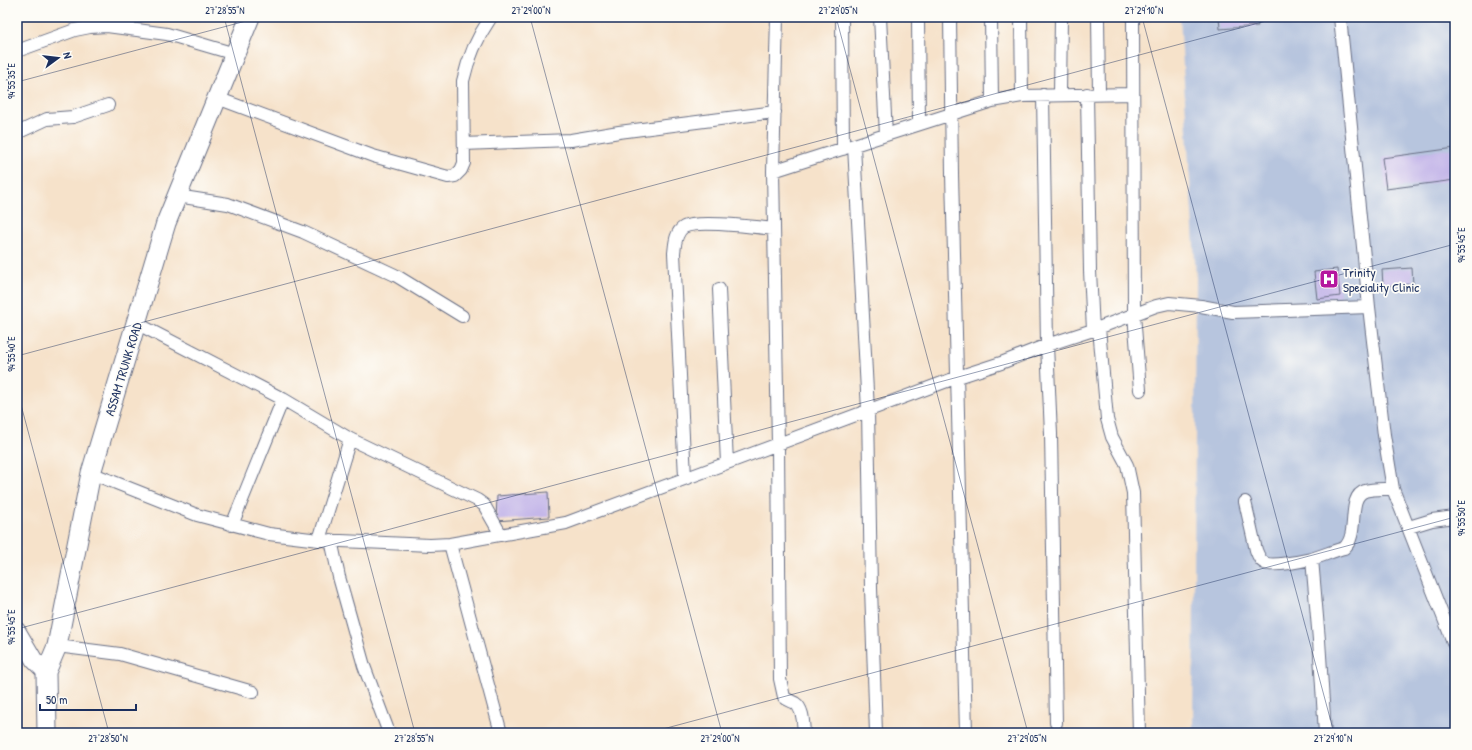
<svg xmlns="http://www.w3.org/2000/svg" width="1472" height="750" font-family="'Patrick Hand',sans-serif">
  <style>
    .industrial { fill: #b7c5de }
    .building { fill: #c5b7e9 }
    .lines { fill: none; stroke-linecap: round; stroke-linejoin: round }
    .minor-casing { stroke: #686e84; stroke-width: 14 }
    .secondary-casing { stroke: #686e84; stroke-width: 19 }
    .primary-casing { stroke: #686e84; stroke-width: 21 }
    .minor { stroke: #fff; stroke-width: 12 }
    .secondary { stroke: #fff; stroke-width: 17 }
    .primary { stroke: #fff; stroke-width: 19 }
    .ticks { fill: none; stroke: #1b2f5e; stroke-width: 1; stroke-opacity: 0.45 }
    .labels { text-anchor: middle; stroke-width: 3.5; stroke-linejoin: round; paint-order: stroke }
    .poi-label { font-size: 13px; fill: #1b2f5e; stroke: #fdfcf7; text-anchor: start }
    .street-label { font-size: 13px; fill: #1b2f5e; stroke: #fdfcf7 }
    .neatline { fill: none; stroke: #1b2f5e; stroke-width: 1.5 }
    .ticks-label { font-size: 10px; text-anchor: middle; fill: #1b2f5e }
  </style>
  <rect width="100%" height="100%" fill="#fdfcf7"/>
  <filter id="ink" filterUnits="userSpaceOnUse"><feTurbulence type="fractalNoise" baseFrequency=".025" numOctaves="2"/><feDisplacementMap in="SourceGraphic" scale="8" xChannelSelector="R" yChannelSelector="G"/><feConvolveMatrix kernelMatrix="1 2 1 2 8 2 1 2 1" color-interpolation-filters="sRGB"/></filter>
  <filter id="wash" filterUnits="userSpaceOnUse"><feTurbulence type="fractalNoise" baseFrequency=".012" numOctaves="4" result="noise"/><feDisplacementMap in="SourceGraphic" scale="16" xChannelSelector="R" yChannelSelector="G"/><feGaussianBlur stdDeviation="0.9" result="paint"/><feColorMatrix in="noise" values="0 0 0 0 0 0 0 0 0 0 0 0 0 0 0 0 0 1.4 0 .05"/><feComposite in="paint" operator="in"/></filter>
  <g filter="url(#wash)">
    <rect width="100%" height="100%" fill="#f6e2ca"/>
    <path class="industrial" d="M1180,17H1455V733H1193L1196,278Z"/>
    <g id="blocks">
      <path class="building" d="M1219,17H1257L1258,26L1220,29Z
        M1455,148V180L1386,189L1382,158Z
        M1412,268L1413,284L1383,286L1382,270Z
        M1337,269L1340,296L1317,299L1314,272Z
        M548,492L549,517L496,521L497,496Z"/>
    </g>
  </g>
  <g filter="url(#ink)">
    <use href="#blocks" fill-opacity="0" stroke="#686e84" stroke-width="1"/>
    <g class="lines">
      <defs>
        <path id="minor" d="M777,17L773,171L778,445L780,679L784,697C787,700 791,701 795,703C804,709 803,724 804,733
          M842,17L843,149
          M880,17L886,135
          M918,17L919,124
          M950,17L952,174L966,733
          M991,17L992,101
          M1021,17L1022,96
          M1098,17L1099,94
          M1133,17L1134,314L1140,390
          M1340,17L1369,307L1384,435L1393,489L1455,647
          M17,51L75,30L90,27L107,26L167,34L235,54
          M1087,94L1090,271L1093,330
          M1043,95L1047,345L1051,434L1056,723
          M1060,95L1061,17
          M217,98L373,156L448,177L455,176L461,170L464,163L463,81C468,58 478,36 491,17
          M17,133L47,119L73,117L108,105
          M464,144L571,140L619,132L775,112
          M854,146L868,410L871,588L876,733
          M773,171L992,101L1022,96L1133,94
          M177,196L228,204L303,232L395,275L462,316
          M719,289L727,463
          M136,323L283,399L350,439L477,500L484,505L501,535
          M1099,328L1107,419L1112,437L1127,465L1133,493L1139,733
          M91,473L197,515L269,534L319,540L430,545L450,544L566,523L958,377L1001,363L1047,345L1093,330L1156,306L1169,303L1201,306L1233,312L1369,307
          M685,477L674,253C675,245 675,232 684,227C697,220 757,227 774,229
          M1245,502L1256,550C1258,555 1260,561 1265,563C1272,567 1302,561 1311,559C1322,556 1333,551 1344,548C1360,535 1346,497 1365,491C1373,488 1385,489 1393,489
          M232,525L283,399
          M1409,527L1432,520L1455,517
          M319,540L350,439
          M331,540L339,577L364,666L389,733
          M450,544L501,733
          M1312,559L1319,640L1325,733
          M57,646L120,654L253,692"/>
        <path id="secondary" d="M17,631L34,660L46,672"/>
        <path id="primary" d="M47,733L46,672L57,646L91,473L166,223L250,17"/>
      </defs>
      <use href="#minor" class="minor-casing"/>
      <use href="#secondary" class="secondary-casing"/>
      <use href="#primary" class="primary-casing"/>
      <use href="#minor" class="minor"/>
      <use href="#secondary" class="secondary"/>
      <use href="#primary" class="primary"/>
    </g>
  </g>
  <path class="ticks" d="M224,17L415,733M530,17L722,733M836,17L1028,733M1142,17L1334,733M1449,17L1455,40M17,82L261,17M17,356L1281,17M17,390L109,733M17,629L1455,244M648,733L1455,517"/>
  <defs>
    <symbol id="hospital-square" viewBox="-11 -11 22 22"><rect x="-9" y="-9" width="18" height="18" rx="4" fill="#b5179e" stroke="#fdfcf7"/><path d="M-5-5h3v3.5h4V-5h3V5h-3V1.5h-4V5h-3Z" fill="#fff"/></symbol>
  </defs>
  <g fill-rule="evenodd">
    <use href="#hospital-square" x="1318" y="268" width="22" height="22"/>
  </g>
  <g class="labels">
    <g class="poi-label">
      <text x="1343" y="277">Trinity<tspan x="1343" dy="15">Speciality Clinic</tspan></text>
    </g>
    <g class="street-label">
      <text transform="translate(123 369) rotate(-73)" y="5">ASSAM TRUNK ROAD</text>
    </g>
  </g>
  <rect width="1472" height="750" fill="none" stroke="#fdfcf7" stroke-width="44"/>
  <g transform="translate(58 58) rotate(75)" stroke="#fdfcf7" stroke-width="3" paint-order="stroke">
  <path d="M0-3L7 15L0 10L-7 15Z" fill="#1b2f5e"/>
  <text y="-6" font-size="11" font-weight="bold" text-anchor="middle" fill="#1b2f5e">N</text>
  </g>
  <path d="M40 704v6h96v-6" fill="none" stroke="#1b2f5e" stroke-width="2"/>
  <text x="46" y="704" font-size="12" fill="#1b2f5e" stroke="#fdfcf7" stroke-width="3" paint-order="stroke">50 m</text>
  <rect x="22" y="22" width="1428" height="706" class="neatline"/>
  <g class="ticks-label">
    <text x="225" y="14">27°28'55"N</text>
    <text x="531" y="14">27°29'00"N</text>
    <text x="838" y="14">27°29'05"N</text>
    <text x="1144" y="14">27°29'10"N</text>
    <text transform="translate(11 81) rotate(-90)" y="4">94°55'35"E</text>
    <text transform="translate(1461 245) rotate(-90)" y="4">94°55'45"E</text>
    <text transform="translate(11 354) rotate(-90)" y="4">94°55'40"E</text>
    <text transform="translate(1461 518) rotate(-90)" y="4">94°55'50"E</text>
    <text transform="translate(11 627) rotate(-90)" y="4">94°55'45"E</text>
    <text x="108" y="742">27°28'50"N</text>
    <text x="414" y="742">27°28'55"N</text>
    <text x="720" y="742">27°29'00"N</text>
    <text x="1027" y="742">27°29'05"N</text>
    <text x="1333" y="742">27°29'10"N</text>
  </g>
</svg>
